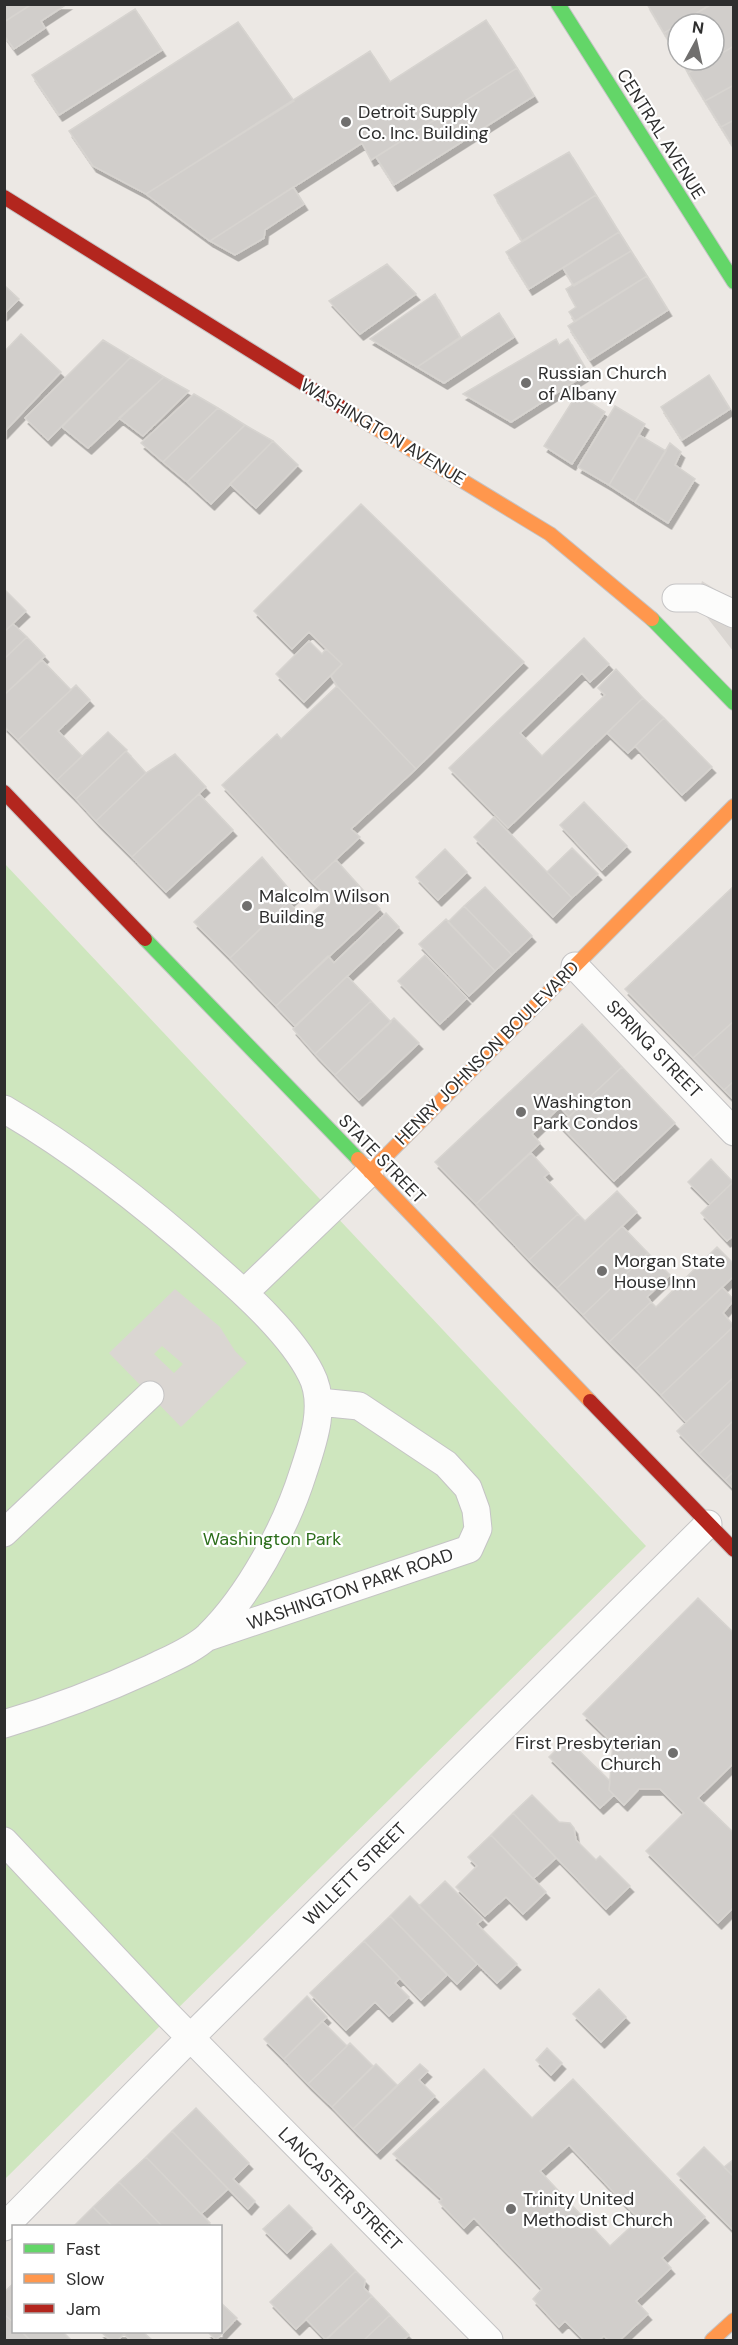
<svg xmlns="http://www.w3.org/2000/svg" width="738" height="2345" font-family="'DM Sans',sans-serif">
  <style>
    .green { fill: #cee6be }
    .plaza { fill: #dad6d2; fill-rule: evenodd }
    .building { fill: #d1cecb; stroke: #d7d4d0; stroke-width: 1.5; fill-rule: evenodd; filter: url(#shadow) }
    .lines { fill: none; stroke-linecap: round; stroke-linejoin: round }
    .street-casing { stroke: #c5c4c5; stroke-width: 29 }
    .fast-casing { stroke: #c5c4c5; stroke-width: 16 }
    .slow-casing { stroke: #c5c4c5; stroke-width: 16 }
    .jam-casing { stroke: #c5c4c5; stroke-width: 16 }
    .street { stroke: #fcfcfb; stroke-width: 27 }
    .fast { stroke: #63d668; stroke-width: 14 }
    .slow { stroke: #ff974d; stroke-width: 14 }
    .jam { stroke: #b3261e; stroke-width: 14 }
    .poi-dot { fill: #706f6e; stroke: #fff; stroke-width: 2 }
    .labels { text-anchor: middle; stroke-width: 4.5; stroke-linejoin: round; paint-order: stroke }
    .poi-label { font-size: 18px; fill: #2e2e2e; stroke: #fff; text-anchor: start }
    .street-label { font-size: 18px; fill: #2e2e2e; stroke: #fff }
    .park-label { font-size: 18px; fill: #2c6e1b; stroke: #fff }
  </style>
  <defs>
    <filter id="shadow"><feDropShadow dx="3.5" dy="6" stdDeviation="0" flood-color="#0004"/></filter>
  </defs>
  <rect width="100%" height="100%" fill="#ece8e4"/>
  <path class="green" d="M5,864L646,1546L5,2179Z"/>
  <path class="plaza" d="M702,581L733,600V651L706,616L699,592Z
    M175,1289L220,1327L235,1351L247,1363L181,1427L109,1353ZM162,1346L183,1364L174,1373L154,1354Z"/>
  <path class="building" d="M4,4H32L4,22Z
    M32,4H67L41,21L45,28L14,49L4,35V22Z
    M647,4H712L664,33Z
    M711,4H734V46L714,58V24H679Z
    M135,9L162,50L59,115L32,75Z
    M486,20L517,68L371,160L362,143L210,241L146,194L370,51L390,82Z
    M238,22L294,101L146,194L93,166L69,131Z
    M678,24V56L664,33Z
    M734,46V85L705,101L688,73Z
    M681,60H710L688,73Z
    M517,68L534,96L394,185L376,157Z
    M734,85V120L721,127L705,101Z
    M734,120V148L721,127Z
    M569,152L596,195L522,241L494,195Z
    M293,187L304,204L265,230L264,238L235,255L210,241Z
    M596,195L619,232L529,289L506,252Z
    M619,232L631,251L574,286L563,268Z
    M631,251L647,276L575,321L569,312L576,307L566,289Z
    M387,264L416,294L360,334L329,301Z
    M647,276L668,310L590,360L568,326Z
    M4,285L19,299L4,314Z
    M435,294L460,337L417,367L370,339Z
    M499,313L514,337L444,383L417,367Z
    M21,334L61,372L4,432V352Z
    M556,339L559,345L568,339L588,373L511,422L463,394Z
    M103,340L131,357L48,440L25,418Z
    M131,357L164,377L88,448L62,427Z
    M709,375L730,409L682,440L661,407Z
    M164,377L189,391L143,436L119,418Z
    M194,394L218,408L163,462L141,443Z
    M577,394L605,412L572,464L544,446Z
    M615,406L645,424L609,485L578,467Z
    M218,408L245,425L187,482L163,462Z
    M245,425L273,441L211,504L187,482Z
    M639,435L666,451L635,502L609,485Z
    M273,441L298,465L256,508L230,484Z
    M670,443L681,452L675,465L695,479L668,523L635,502Z
    M361,504L524,662L416,769L337,686L331,676L342,664L309,632L292,649L254,611Z
    M4,589L26,611L4,632Z
    M13,624L27,637L4,659V632Z
    M27,637L45,656L4,695V659Z
    M584,638L609,664L590,682L582,673L520,733L542,756L605,695L598,688L616,669L643,698L508,828L449,768Z
    M309,641L322,654L326,649L342,664L304,702L276,674Z
    M42,660L71,690L18,740L4,726V695Z
    M76,685L90,700L58,731L82,756L57,780L18,740Z
    M337,686L416,769L351,829L360,837L312,882L222,785L277,734L281,739Z
    M643,698L664,718L628,753L607,733Z
    M664,718L712,767L682,795L635,746Z
    M108,732L127,750L76,799L57,780Z
    M126,751L146,773L96,821L76,799Z
    M175,754L206,787L132,857L96,821L146,773Z
    M199,794L233,830L166,892L132,857Z
    M584,802L627,846L602,870L560,825Z
    M494,817L572,898L553,917L474,837Z
    M572,848L598,874L572,898L547,872Z
    M445,849L467,872L438,900L416,877Z
    M262,857L295,896L230,958L194,922Z
    M336,860L380,909L276,1006L230,958L288,902L305,919L329,898L312,882Z
    M734,886V1021L693,1058L625,989Z
    M485,887L532,936L512,955L464,906Z
    M464,906L512,955L495,971L448,922Z
    M386,913L399,927L295,1026L276,1006L328,956L334,963Z
    M446,919L495,971L469,996L419,944Z
    M425,955L467,998L440,1024L398,981Z
    M347,976L371,1001L315,1054L293,1029Z
    M371,1001L391,1022L335,1075L315,1054Z
    M394,1018L419,1043L359,1100L335,1075Z
    M734,1021V1081L724,1090L693,1058Z
    M582,1024L622,1067L569,1117L560,1107L532,1134L540,1143L476,1204L435,1162Z
    M622,1067L675,1123L614,1181L560,1125Z
    M734,1081V1100L724,1090Z
    M531,1153L549,1173L544,1177L578,1214L529,1260L476,1204Z
    M711,1159L733,1182L710,1204L688,1182Z
    M733,1182L734,1235L727,1241L701,1213Z
    M617,1191L637,1212L557,1288L529,1260L578,1214L585,1221Z
    M622,1226L648,1253L583,1315L557,1288Z
    M717,1247L734,1264V1276L636,1369L609,1342L651,1302L656,1307Z
    M648,1253L670,1275L647,1297L651,1302L609,1342L583,1315Z
    M722,1287L734,1300L723,1313L734,1326L661,1395L636,1369Z
    M734,1326V1377L686,1422L661,1395Z
    M734,1377V1420L699,1454L677,1431Z
    M734,1420V1471L725,1480L699,1454Z
    M734,1471V1489L725,1480Z
    M698,1598L734,1633V1763L698,1798L734,1833V1907L718,1923L646,1851L684,1813L660,1789H639L624,1805L609,1790L613,1743L583,1714Z
    M567,1739L610,1781L609,1790L614,1795L600,1808L549,1757Z
    M532,1795L559,1822L570,1823L574,1828L576,1840L596,1860L600,1856L630,1886L606,1909L513,1813Z
    M513,1813L556,1858L533,1879L491,1835Z
    M491,1835L546,1892L523,1914L506,1897L485,1916L456,1887L477,1866L468,1857Z
    M445,1881L483,1919L477,1924L517,1964L497,1983L419,1906Z
    M410,1896L477,1964L457,1984L390,1916Z
    M390,1916L447,1975L421,2000L364,1941Z
    M364,1941L400,1978L395,1983L409,1997L389,2016L375,2002L346,2030L310,1993Z
    M599,1989L626,2017L601,2042L573,2014Z
    M307,1996L327,2017L284,2059L264,2039Z
    M322,2021L347,2046L308,2084L284,2059Z
    M350,2043L373,2066L332,2107L308,2084Z
    M547,2048L562,2063L551,2075L536,2060Z
    M376,2064L397,2085L353,2129L332,2107Z
    M420,2064L428,2071L419,2080L435,2096L377,2153L353,2129Z
    M484,2069L532,2118L573,2079L705,2217L662,2258L671,2268L636,2301L648,2314L620,2340H608L604,2336L599,2340H584L565,2321L559,2327L533,2299L542,2289L474,2218L464,2228L439,2202L442,2199L393,2154ZM569,2145L639,2219L610,2246L540,2171Z
    M196,2108L249,2163L233,2179L255,2201L248,2209L172,2131Z
    M172,2131L228,2189L201,2214L146,2157Z
    M704,2147L734,2177V2231L677,2174Z
    M146,2157L210,2223L206,2226H162L119,2182Z
    M734,2159V2177L724,2167Z
    M119,2182L162,2226H112L93,2207Z
    M289,2205L312,2228L287,2253L263,2229Z
    M93,2207L112,2226L75,2225Z
    M331,2244L356,2271L296,2329L270,2302Z
    M356,2271L365,2280L364,2288L372,2296L326,2340L306,2319Z
    M14,2283V2323L4,2314V2292Z
    M372,2296L390,2315L364,2340H325Z
    M220,2302L237,2318L216,2340L208,2332H220Z
    M4,2314L14,2323V2332H22L30,2340H4Z
    M390,2315L409,2335L403,2340H364Z
    M22,2332H63L71,2340H30Z
    M101,2332H143L152,2340H130L124,2334L118,2340L109,2339Z"/>
  <g class="lines">
    <defs>
      <path id="street" d="M676,598H700L734,614
        M575,966L734,1132
        M4,1109C81,1154 149,1208 215,1267C247,1295 292,1336 311,1374C327,1404 313,1443 303,1473C286,1527 249,1596 208,1636C193,1650 170,1659 152,1668C104,1690 55,1709 4,1724
        M244,1293L370,1172
        M4,1533L150,1395
        M208,1637L469,1549L478,1529L476,1510L468,1488L446,1464L359,1406L319,1402
        M4,1841L168,2015L489,2340
        M4,2227L190,2038L708,1524"/>
      <path id="fast" d="M558,4L734,282
        M652,619L734,703
        M145,939L358,1159"/>
      <path id="slow" d="M341,407L550,534L652,619
        M358,1159L590,1401
        M370,1172L734,806
        M712,2340L734,2320"/>
      <path id="jam" d="M4,197L341,407
        M4,792L145,939
        M590,1401L734,1550"/>
    </defs>
    <use href="#street" class="street-casing"/>
    <use href="#fast" class="fast-casing"/>
    <use href="#slow" class="slow-casing"/>
    <use href="#jam" class="jam-casing"/>
    <use href="#street" class="street"/>
    <use href="#fast" class="fast"/>
    <use href="#slow" class="slow"/>
    <use href="#jam" class="jam"/>
  </g>
  <g class="poi-dot">
    <circle cx="346" cy="122" r="6"/>
    <circle cx="526" cy="383" r="6"/>
    <circle cx="247" cy="906" r="6"/>
    <circle cx="521" cy="1112" r="6"/>
    <circle cx="602" cy="1271" r="6"/>
    <circle cx="673" cy="1753" r="6"/>
    <circle cx="511" cy="2209" r="6"/>
  </g>
  <g class="labels">
    <g class="poi-label">
      <text x="358" y="118">Detroit Supply<tspan x="358" dy="21">Co. Inc. Building</tspan></text>
      <text x="538" y="379">Russian Church<tspan x="538" dy="21">of Albany</tspan></text>
      <text x="259" y="902">Malcolm Wilson<tspan x="259" dy="21">Building</tspan></text>
      <text x="533" y="1108">Washington<tspan x="533" dy="21">Park Condos</tspan></text>
      <text x="614" y="1267">Morgan State<tspan x="614" dy="21">House Inn</tspan></text>
      <text x="661" y="1749" text-anchor="end">First Presbyterian<tspan x="661" dy="21">Church</tspan></text>
      <text x="523" y="2205">Trinity United<tspan x="523" dy="21">Methodist Church</tspan></text>
    </g>
    <g class="street-label">
      <text transform="translate(661 134) rotate(58)" y="6">CENTRAL AVENUE</text>
      <text transform="translate(383 432) rotate(31)" y="6">WASHINGTON AVENUE</text>
      <text transform="translate(654 1049) rotate(46)" y="6">SPRING STREET</text>
      <text transform="translate(487 1053) rotate(-45)" y="6">HENRY JOHNSON BOULEVARD</text>
      <text transform="translate(382 1159) rotate(46)" y="6">STATE STREET</text>
      <text transform="translate(350 1589) rotate(-19)" y="6">WASHINGTON PARK ROAD</text>
      <text transform="translate(355 1874) rotate(-45)" y="6">WILLETT STREET</text>
      <text transform="translate(340 2189) rotate(45)" y="6">LANCASTER STREET</text>
    </g>
    <g class="park-label">
      <text x="272" y="1545">Washington Park</text>
    </g>
  </g>
  <rect width="738" height="2345" fill="none" stroke="#2e2e2e" stroke-width="12"/>
  <rect x="12" y="2225" width="210" height="108" fill="#ffffff" stroke="#ababab" stroke-width="1.5"/>
  <rect x="24" y="2244" width="30" height="9" fill="#63d668" stroke="#ababab" stroke-width="1.5"/>
  <text x="66" y="2255" font-size="18" fill="#2e2e2e">Fast</text>
  <rect x="24" y="2274" width="30" height="9" fill="#ff974d" stroke="#ababab" stroke-width="1.5"/>
  <text x="66" y="2285" font-size="18" fill="#2e2e2e">Slow</text>
  <rect x="24" y="2304" width="30" height="9" fill="#b3261e" stroke="#ababab" stroke-width="1.5"/>
  <text x="66" y="2315" font-size="18" fill="#2e2e2e">Jam</text>
  <g transform="translate(696 42) rotate(8)"><circle r="28" fill="#ffffff" stroke="#ababab" stroke-width="1.5"/>
  <path d="M0-4.5L10 22L0 15L-10 22Z" fill="#706f6e"/>
  <text y="-9" font-size="16" font-weight="bold" text-anchor="middle" fill="#2e2e2e">N</text>
  </g>
</svg>
